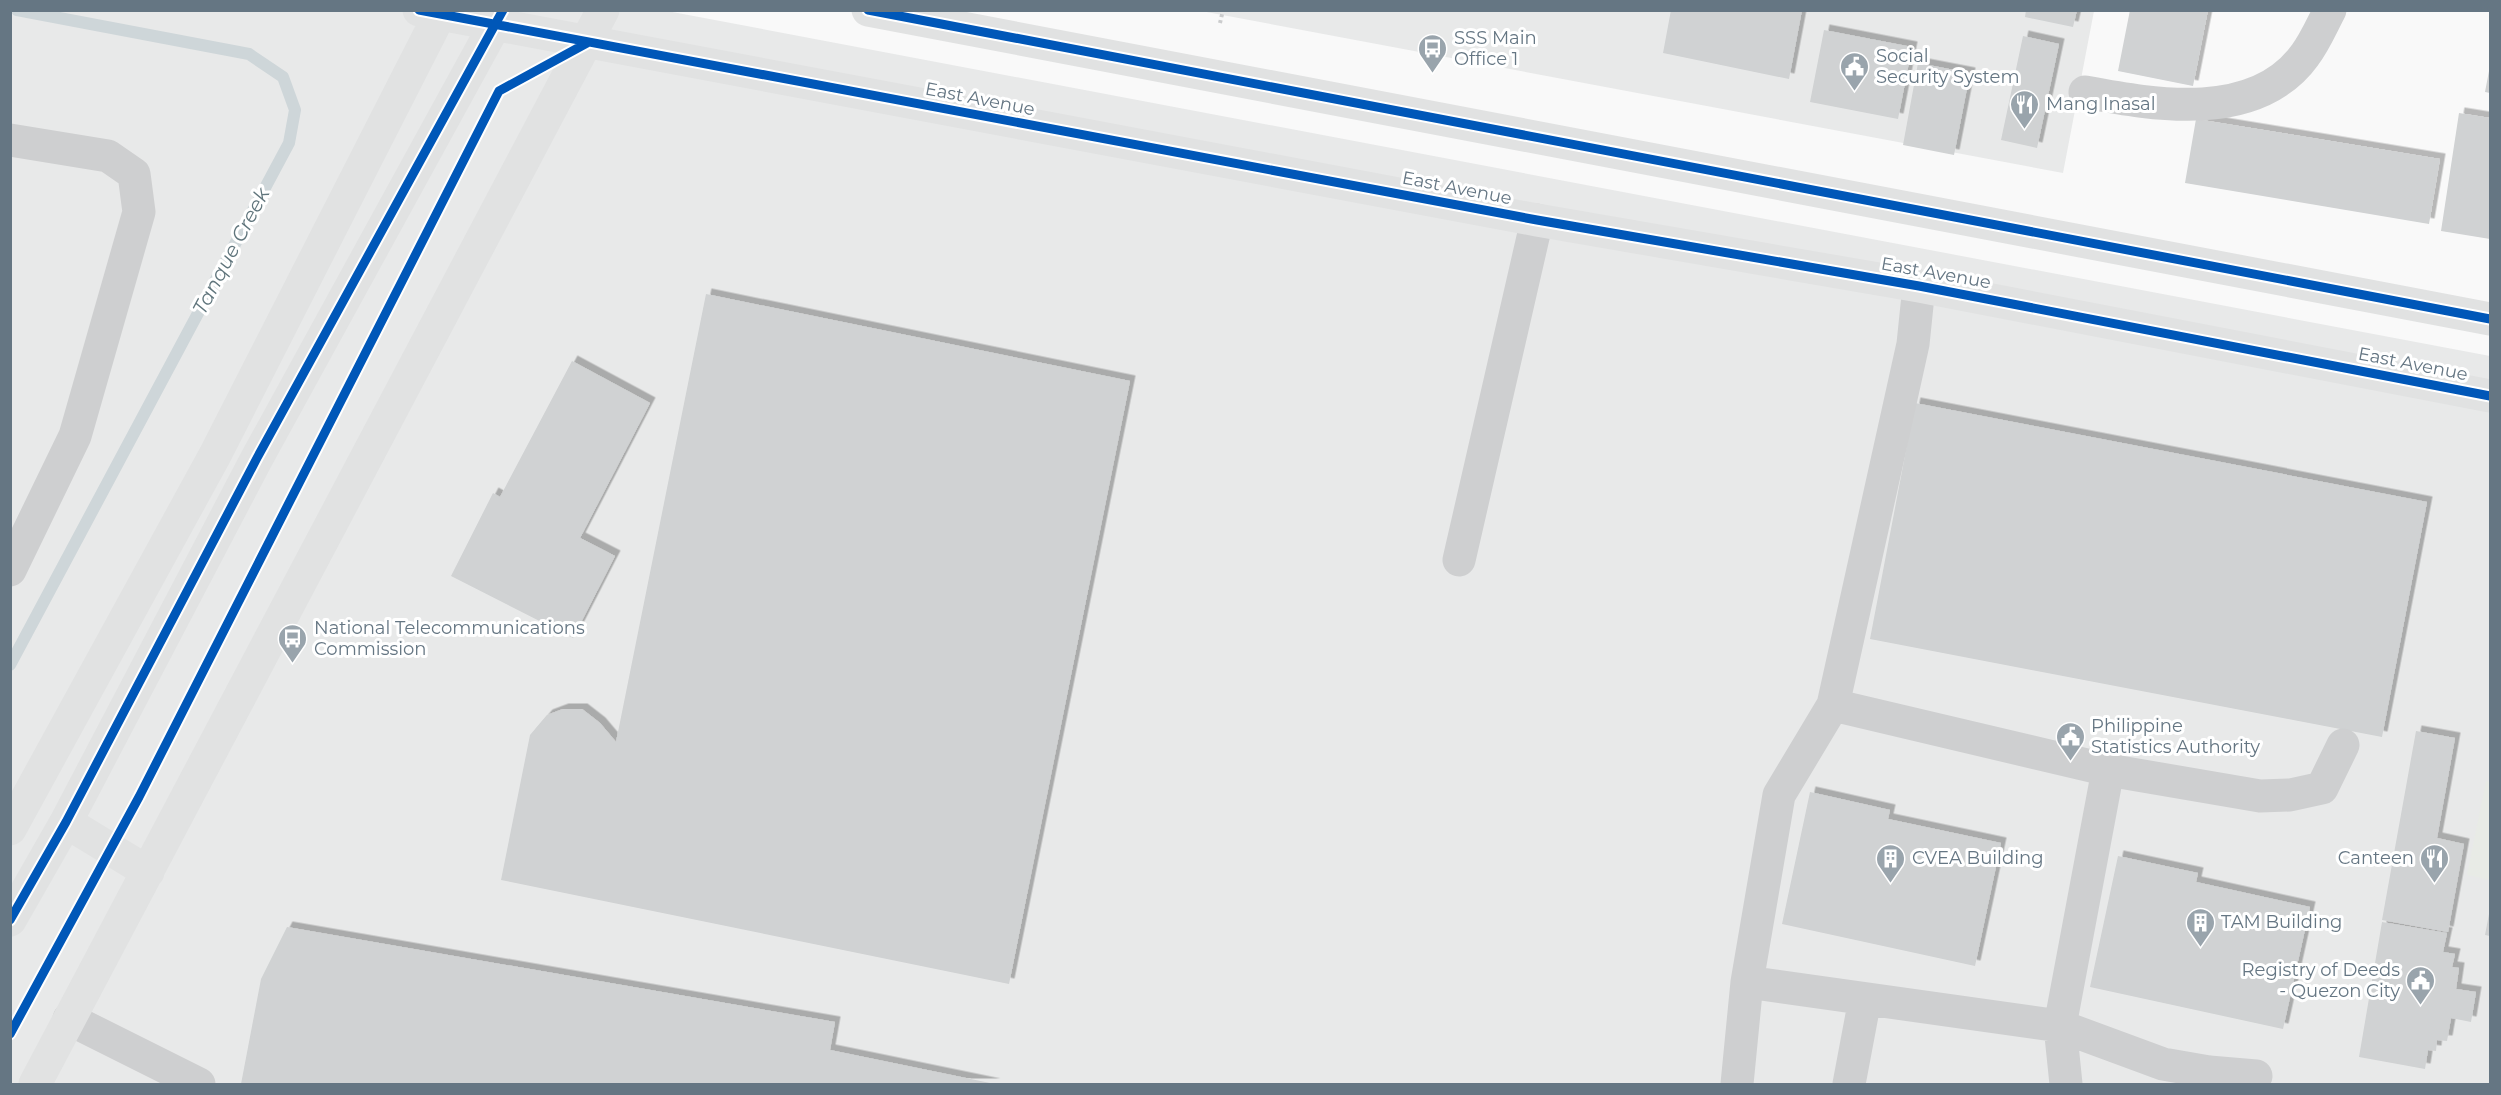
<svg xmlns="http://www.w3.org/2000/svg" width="2501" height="1095" font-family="Montserrat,sans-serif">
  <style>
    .built { fill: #e8e9e9 }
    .green { fill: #e8ebe6 }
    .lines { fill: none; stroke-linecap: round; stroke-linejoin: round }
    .stream { stroke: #ced6d9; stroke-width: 12 }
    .building { fill: #d0d2d3; filter: url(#shadow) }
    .path { stroke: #cbcccd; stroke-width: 4; stroke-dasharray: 3 3; stroke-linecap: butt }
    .minor { stroke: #cecfd0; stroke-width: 33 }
    .major { stroke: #e1e2e2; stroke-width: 33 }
    .cycleway-casing { stroke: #fff; stroke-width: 13 }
    .cycleway { stroke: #0057b8; stroke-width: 9 }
    .labels { text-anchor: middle; stroke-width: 6; stroke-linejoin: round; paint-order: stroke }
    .poi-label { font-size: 18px; fill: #657683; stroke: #fff; text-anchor: start }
    .street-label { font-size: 18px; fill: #657683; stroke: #fff }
    .water-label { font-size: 20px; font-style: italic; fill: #60757c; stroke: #fff }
  </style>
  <defs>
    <filter id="shadow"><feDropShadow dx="5.5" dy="-5.5" stdDeviation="0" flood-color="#0004"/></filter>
  </defs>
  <rect width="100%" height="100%" fill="#f9f9f9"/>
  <path class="built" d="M10,11H667L2490,356V1084H11Z
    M1201,11H2094L2063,173Z"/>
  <path class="green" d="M2486,781L2490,782V880L2467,875Z"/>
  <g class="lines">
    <path class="stream" d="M10,665L289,143L295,110L283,77L249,54L17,10"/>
  </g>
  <path class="building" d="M1671,10H1802L1789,79L1663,53Z
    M2026,10H2077L2073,27L2025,17Z
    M2130,10H2208L2193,86L2118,71Z
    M1824,30L1912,47L1898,119L1810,102Z
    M2023,36L2059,44L2037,148L2001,140Z
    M1918,63L1970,73L1954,155L1903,145Z
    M2489,71H2490V93L2485,92Z
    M2459,113L2490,118V239L2441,231Z
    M2196,119L2440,159L2429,224L2185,183Z
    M706,294L1130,381L1009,984L501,880L530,735L547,715L563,709H582L600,723L616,742Z
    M572,361L650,403L580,538L615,556L573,638L451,576L493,493L500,497Z
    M1915,403L2427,502L2382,737L1870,639Z
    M2416,731L2455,738L2437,838L2464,844L2448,932L2382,920Z
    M1810,792L1890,810L1888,819L2001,843L1975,966L1782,924Z
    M2118,856L2198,873L2196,882L2310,907L2283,1029L2090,987Z
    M2489,914H2490V936L2485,935Z
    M2382,922L2447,933L2443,952L2455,954L2452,967L2459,968L2456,989L2476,992L2471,1022L2451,1018L2447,1041L2437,1040L2436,1051L2428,1050L2425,1069L2359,1057Z
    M287,927L835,1022L830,1050L995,1084H241L261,979Z"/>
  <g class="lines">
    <path class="path" d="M1220,23L1223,10"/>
    <path class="minor" d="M2085,92C2155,105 2256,123 2305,55C2315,42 2322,25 2330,10
      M10,140L108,156L134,174L139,212L75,436L10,570
      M1459,560L1537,220
      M1833,705L2108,770L2260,796L2290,795L2322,788L2343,745
      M1747,982L2060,1026L2163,1064L2209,1072L2256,1076
      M69,1019L199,1084
      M1737,1084L1747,982L1779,795L1833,705L1913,344L1919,286
      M1849,1084L1865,999
      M2066,1084L2060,1026L2108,770"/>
    <path class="major" d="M419,10L1537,220L1919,286L2490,396
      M868,10L2490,319
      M66,822L148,872
      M10,829L215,455L442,10
      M10,920L66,822L257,458L503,10
      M35,1084L603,10"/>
    <defs>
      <path id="cycleway" d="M419,10L1537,220L1919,286L2490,396
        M868,10L2490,319
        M10,920L66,822L257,458L503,10
        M10,1034L139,797L499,91L587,43"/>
    </defs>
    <use href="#cycleway" class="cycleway-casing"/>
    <use href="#cycleway" class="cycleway"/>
  </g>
  <defs>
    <symbol id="bus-pin" viewBox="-11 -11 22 30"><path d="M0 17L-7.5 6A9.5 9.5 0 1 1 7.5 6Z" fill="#99a4ac" stroke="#fff"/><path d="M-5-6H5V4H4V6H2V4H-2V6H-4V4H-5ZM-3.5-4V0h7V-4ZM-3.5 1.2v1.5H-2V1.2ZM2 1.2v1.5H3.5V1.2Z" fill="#fff"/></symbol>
    <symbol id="civic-pin" viewBox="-11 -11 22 30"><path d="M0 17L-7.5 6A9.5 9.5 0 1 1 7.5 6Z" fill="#99a4ac" stroke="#fff"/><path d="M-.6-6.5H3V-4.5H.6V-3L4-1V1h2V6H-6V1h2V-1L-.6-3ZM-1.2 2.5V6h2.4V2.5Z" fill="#fff"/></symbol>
    <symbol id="restaurant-pin" viewBox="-11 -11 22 30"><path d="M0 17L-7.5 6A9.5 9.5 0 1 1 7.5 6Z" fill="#99a4ac" stroke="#fff"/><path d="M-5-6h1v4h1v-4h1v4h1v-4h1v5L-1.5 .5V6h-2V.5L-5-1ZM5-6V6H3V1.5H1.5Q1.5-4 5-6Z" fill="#fff"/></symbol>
    <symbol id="building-pin" viewBox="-11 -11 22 30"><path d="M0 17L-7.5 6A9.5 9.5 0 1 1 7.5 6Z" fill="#99a4ac" stroke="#fff"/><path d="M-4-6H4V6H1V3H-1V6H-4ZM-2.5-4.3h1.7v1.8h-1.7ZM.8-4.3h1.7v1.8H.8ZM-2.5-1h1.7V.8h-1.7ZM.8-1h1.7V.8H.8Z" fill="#fff"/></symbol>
  </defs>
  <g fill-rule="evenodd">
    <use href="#bus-pin" x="1416" y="32" width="33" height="45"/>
    <use href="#civic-pin" x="1838" y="50" width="33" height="45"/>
    <use href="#restaurant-pin" x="2008" y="88" width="33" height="45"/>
    <use href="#bus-pin" x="276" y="622" width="33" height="45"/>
    <use href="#civic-pin" x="2054" y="720" width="33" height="45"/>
    <use href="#building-pin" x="1874" y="842" width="33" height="45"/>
    <use href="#restaurant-pin" x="2418" y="842" width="33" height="45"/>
    <use href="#building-pin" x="2184" y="906" width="33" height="45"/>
    <use href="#civic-pin" x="2404" y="964" width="33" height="45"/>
  </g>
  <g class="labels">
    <g class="poi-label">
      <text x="1454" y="44">SSS Main<tspan x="1454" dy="21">Office 1</tspan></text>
      <text x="1876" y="62">Social<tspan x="1876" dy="21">Security System</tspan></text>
      <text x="2046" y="110">Mang Inasal</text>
      <text x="314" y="634">National Telecommunications<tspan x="314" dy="21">Commission</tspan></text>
      <text x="2091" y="732">Philippine<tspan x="2091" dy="21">Statistics Authority</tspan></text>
      <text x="1912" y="864">CVEA Building</text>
      <text x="2414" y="864" text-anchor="end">Canteen</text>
      <text x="2221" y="928">TAM Building</text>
      <text x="2400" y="976" text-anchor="end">Registry of Deeds<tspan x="2400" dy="21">- Quezon City</tspan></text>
    </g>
    <g class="street-label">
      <text transform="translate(980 99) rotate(11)" y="6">East Avenue</text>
      <text transform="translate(1457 188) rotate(11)" y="6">East Avenue</text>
      <text transform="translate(1936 273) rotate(10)" y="6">East Avenue</text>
      <text transform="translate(2413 364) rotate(11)" y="6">East Avenue</text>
    </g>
    <g class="water-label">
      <text transform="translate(231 251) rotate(-62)" y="7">Tanque Creek</text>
    </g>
  </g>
  <rect width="2501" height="1095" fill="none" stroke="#657683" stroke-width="24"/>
</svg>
